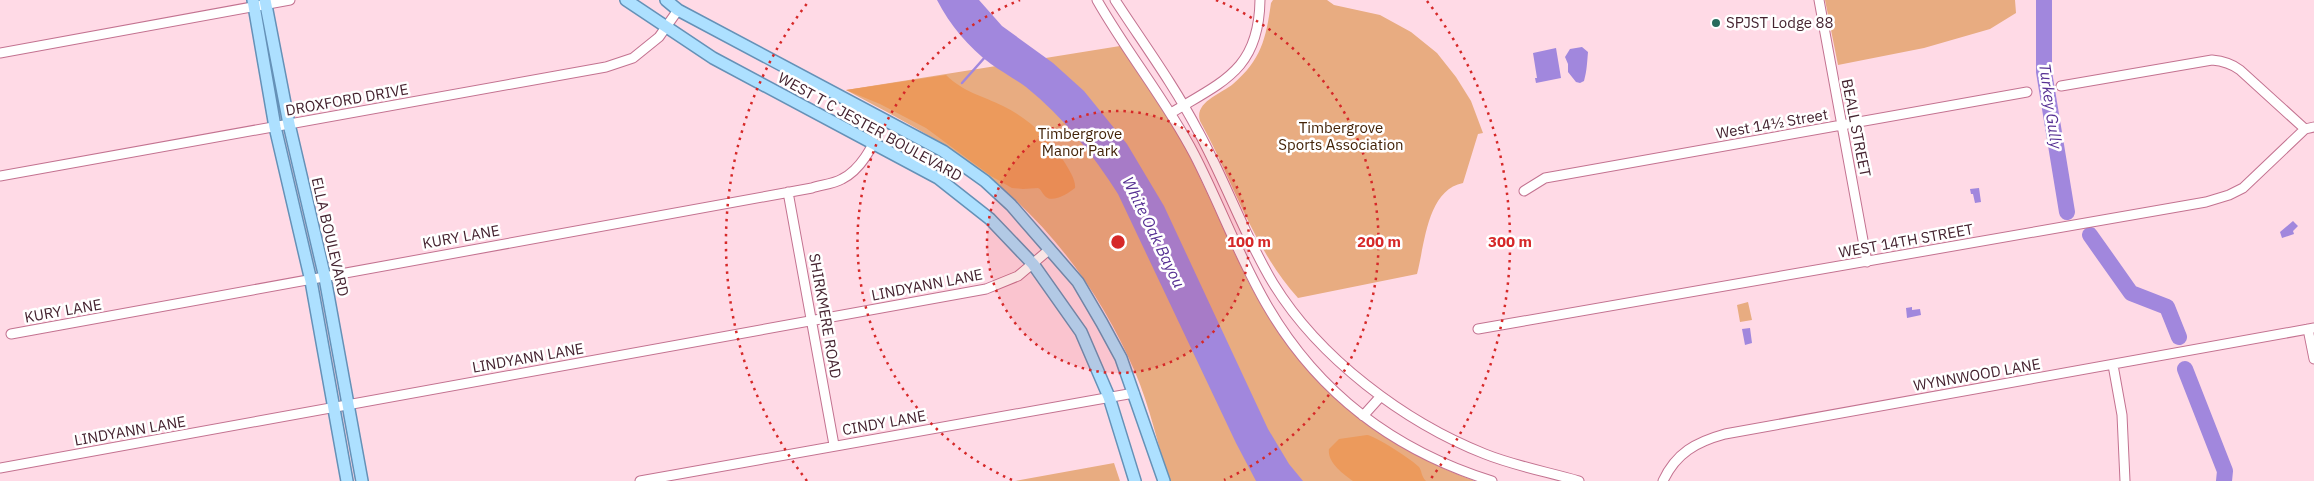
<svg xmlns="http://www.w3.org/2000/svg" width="2314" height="481" font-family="'IBM Plex Sans',sans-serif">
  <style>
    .green { fill: #e8ac81 }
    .forest { fill: #ec9a5c }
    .water { fill: #a187dd }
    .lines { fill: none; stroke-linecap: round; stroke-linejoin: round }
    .stream { stroke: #a187dd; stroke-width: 2.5 }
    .river { stroke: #a187dd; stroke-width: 16 }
    .minor-casing { stroke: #c37290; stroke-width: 11 }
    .major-casing { stroke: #6591b7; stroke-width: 14 }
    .minor { stroke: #fff; stroke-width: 9 }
    .major { stroke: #ade0ff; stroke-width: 11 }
    .ring { fill: none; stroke: #d62828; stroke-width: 2.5; stroke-dasharray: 2.5 5 }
    .poi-dot { fill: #276b5d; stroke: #fff; stroke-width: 2 }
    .labels { text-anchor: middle; stroke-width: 5; stroke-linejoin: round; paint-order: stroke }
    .poi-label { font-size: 15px; fill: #452330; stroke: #fff; text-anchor: start }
    .street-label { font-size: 15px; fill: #452330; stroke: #fff }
    .park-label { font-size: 15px; fill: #422207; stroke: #fff }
    .water-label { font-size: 16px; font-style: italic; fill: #563093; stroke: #fff }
    .centre { fill: #d62828; stroke: #fff; stroke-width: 2.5 }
    .ring-label { font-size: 15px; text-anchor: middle; font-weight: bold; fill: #d62828; stroke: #fff; stroke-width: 5; stroke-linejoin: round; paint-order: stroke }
  </style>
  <rect width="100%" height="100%" fill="#ffdae6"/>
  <path class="green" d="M1273,0H1327L1334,5L1380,15L1411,32L1437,53L1456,77L1471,101L1483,133L1478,134L1463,183C1427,190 1425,244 1417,274L1298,298C1252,247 1233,180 1200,121C1194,102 1221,94 1233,84C1261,60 1266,39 1271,3Z
    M1825,0H2015L2016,13L1990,29L1924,48L1838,65Z
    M1120,46C1139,75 1161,103 1178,134C1204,182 1224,233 1248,281C1296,375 1376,446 1475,481H1169C1158,445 1150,407 1135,372C1097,283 1036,206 955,152C920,129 883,110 846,90Z
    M1748,302L1752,320L1740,322L1737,305Z
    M1114,463L1120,481H1015Z"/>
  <path class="forest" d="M946,75C963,92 983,96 1003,106C1029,119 1050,139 1065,163C1069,170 1076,180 1075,188C1069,193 1053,203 1046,197C1042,194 1042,190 1038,188L1023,189L1012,188L991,176L926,128L880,104L846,90Z
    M1367,435C1374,435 1414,461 1419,467C1422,471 1421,476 1426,481H1353C1343,474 1327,462 1329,449L1339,439Z"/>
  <path class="water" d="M937,0H979L1002,26L1053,63L1084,91L1127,144L1164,206L1268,429L1289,464L1303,481H1256L1236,443L1118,194C1093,154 1063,117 1026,87C1015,79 1002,72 991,64C968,47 950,25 937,0Z
    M1582,47L1588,52C1587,63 1587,70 1584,81L1580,83L1576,82L1568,72V64L1565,57L1570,49Z
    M1556,48L1561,78L1536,83L1535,78H1537L1533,53Z
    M1979,188L1981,202L1975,203L1973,194H1971L1970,189Z
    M2293,221L2298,226L2293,231L2294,234L2282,238L2280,232Z
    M1912,307V310L1920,309L1921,315L1907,318L1906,308Z
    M1750,328L1752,343L1745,345L1742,329Z"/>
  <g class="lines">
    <path class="stream" d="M962,83L986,56"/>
    <path class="river" d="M2044,0V72L2067,212
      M2090,235L2131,293L2167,307L2179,337
      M2185,369L2225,471L2224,481"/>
    <defs>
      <path id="minor" d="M1097,0C1127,53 1166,100 1194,154C1220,204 1239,258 1268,307C1319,394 1396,451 1492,481
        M1115,0C1143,43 1174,85 1198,131C1225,180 1244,235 1273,283C1319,358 1404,422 1485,454C1515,466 1548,472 1579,481
        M1819,0L1867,262
        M0,53L290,0
        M2061,86L2212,60C2223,61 2231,63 2240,70L2305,129
        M1171,113C1224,81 1259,69 1260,0
        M0,176L606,67L633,58L659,37L678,10
        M1524,191L1545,178L1562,175L2027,92
        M788,192L834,445
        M1478,329L2206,202L2229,195L2243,188L2305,129L2314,127
        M2308,329L2314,359
        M11,334L812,188C821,185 833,184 842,179C864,168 875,140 885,120
        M2113,365L2122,415L2125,481
        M1363,416L1381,396
        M0,468L986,289L1018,276L1050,249
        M640,481L1134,393
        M1663,481C1676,453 1696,442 1725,434L2314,328"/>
      <path id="major" d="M253,0L275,127L311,281L347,481
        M265,0L289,124L325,278L362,481
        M626,0L713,58L938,178L990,219L1033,264L1081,332L1109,397L1135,481
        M666,0L678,10L943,151L985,181L1011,205L1078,282L1102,323L1121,358L1164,481"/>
    </defs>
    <use href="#minor" class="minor-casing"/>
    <use href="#major" class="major-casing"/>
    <use href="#minor" class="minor"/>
    <use href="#major" class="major"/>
  </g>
  <circle cx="1118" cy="242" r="131" fill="#d62828" fill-opacity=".12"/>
  <g class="ring">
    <circle cx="1118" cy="242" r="131"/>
    <path d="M1012 480A261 261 0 0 1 1020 0M1216 0A261 261 0 0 1 1224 480"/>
    <path d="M807 481A392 392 0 0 1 809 1M1427 1A392 392 0 0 1 1429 481"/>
  </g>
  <circle class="poi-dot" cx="1716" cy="23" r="5"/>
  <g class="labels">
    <g class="poi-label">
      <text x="1726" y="28">SPJST Lodge 88</text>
    </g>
    <g class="street-label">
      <text transform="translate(347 100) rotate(-10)" y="5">DROXFORD DRIVE</text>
      <text transform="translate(1772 124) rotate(-10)" y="5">West 14½ Street</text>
      <text transform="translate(870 127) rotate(29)" y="5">WEST T C JESTER BOULEVARD</text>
      <text transform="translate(1856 128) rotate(79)" y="5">BEALL STREET</text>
      <text transform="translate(330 237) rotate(77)" y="5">ELLA BOULEVARD</text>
      <text transform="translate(461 237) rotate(-10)" y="5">KURY LANE</text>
      <text transform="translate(1906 241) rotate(-10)" y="5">WEST 14TH STREET</text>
      <text transform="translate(927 285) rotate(-11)" y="5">LINDYANN LANE</text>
      <text transform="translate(63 311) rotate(-10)" y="5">KURY LANE</text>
      <text transform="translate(825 316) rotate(80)" y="5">SHIRKMERE ROAD</text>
      <text transform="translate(528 358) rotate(-10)" y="5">LINDYANN LANE</text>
      <text transform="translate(1977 375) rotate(-10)" y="5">WYNNWOOD LANE</text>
      <text transform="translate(884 423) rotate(-10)" y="5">CINDY LANE</text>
      <text transform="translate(130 431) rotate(-10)" y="5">LINDYANN LANE</text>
    </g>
    <g class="park-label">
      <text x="1341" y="133">Timbergrove<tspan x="1341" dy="17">Sports Association</tspan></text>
      <text x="1080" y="139">Timbergrove<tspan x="1080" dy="17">Manor Park</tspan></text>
    </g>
    <g class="water-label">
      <text transform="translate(2051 106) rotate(82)" y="6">Turkey Gully</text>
      <text transform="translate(1154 232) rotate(64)" y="6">White Oak Bayou</text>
    </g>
  </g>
  <circle cx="1118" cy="242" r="8" class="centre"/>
  <g class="ring-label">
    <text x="1249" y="247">100 m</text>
    <text x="1379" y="247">200 m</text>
    <text x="1510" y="247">300 m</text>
  </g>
</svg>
